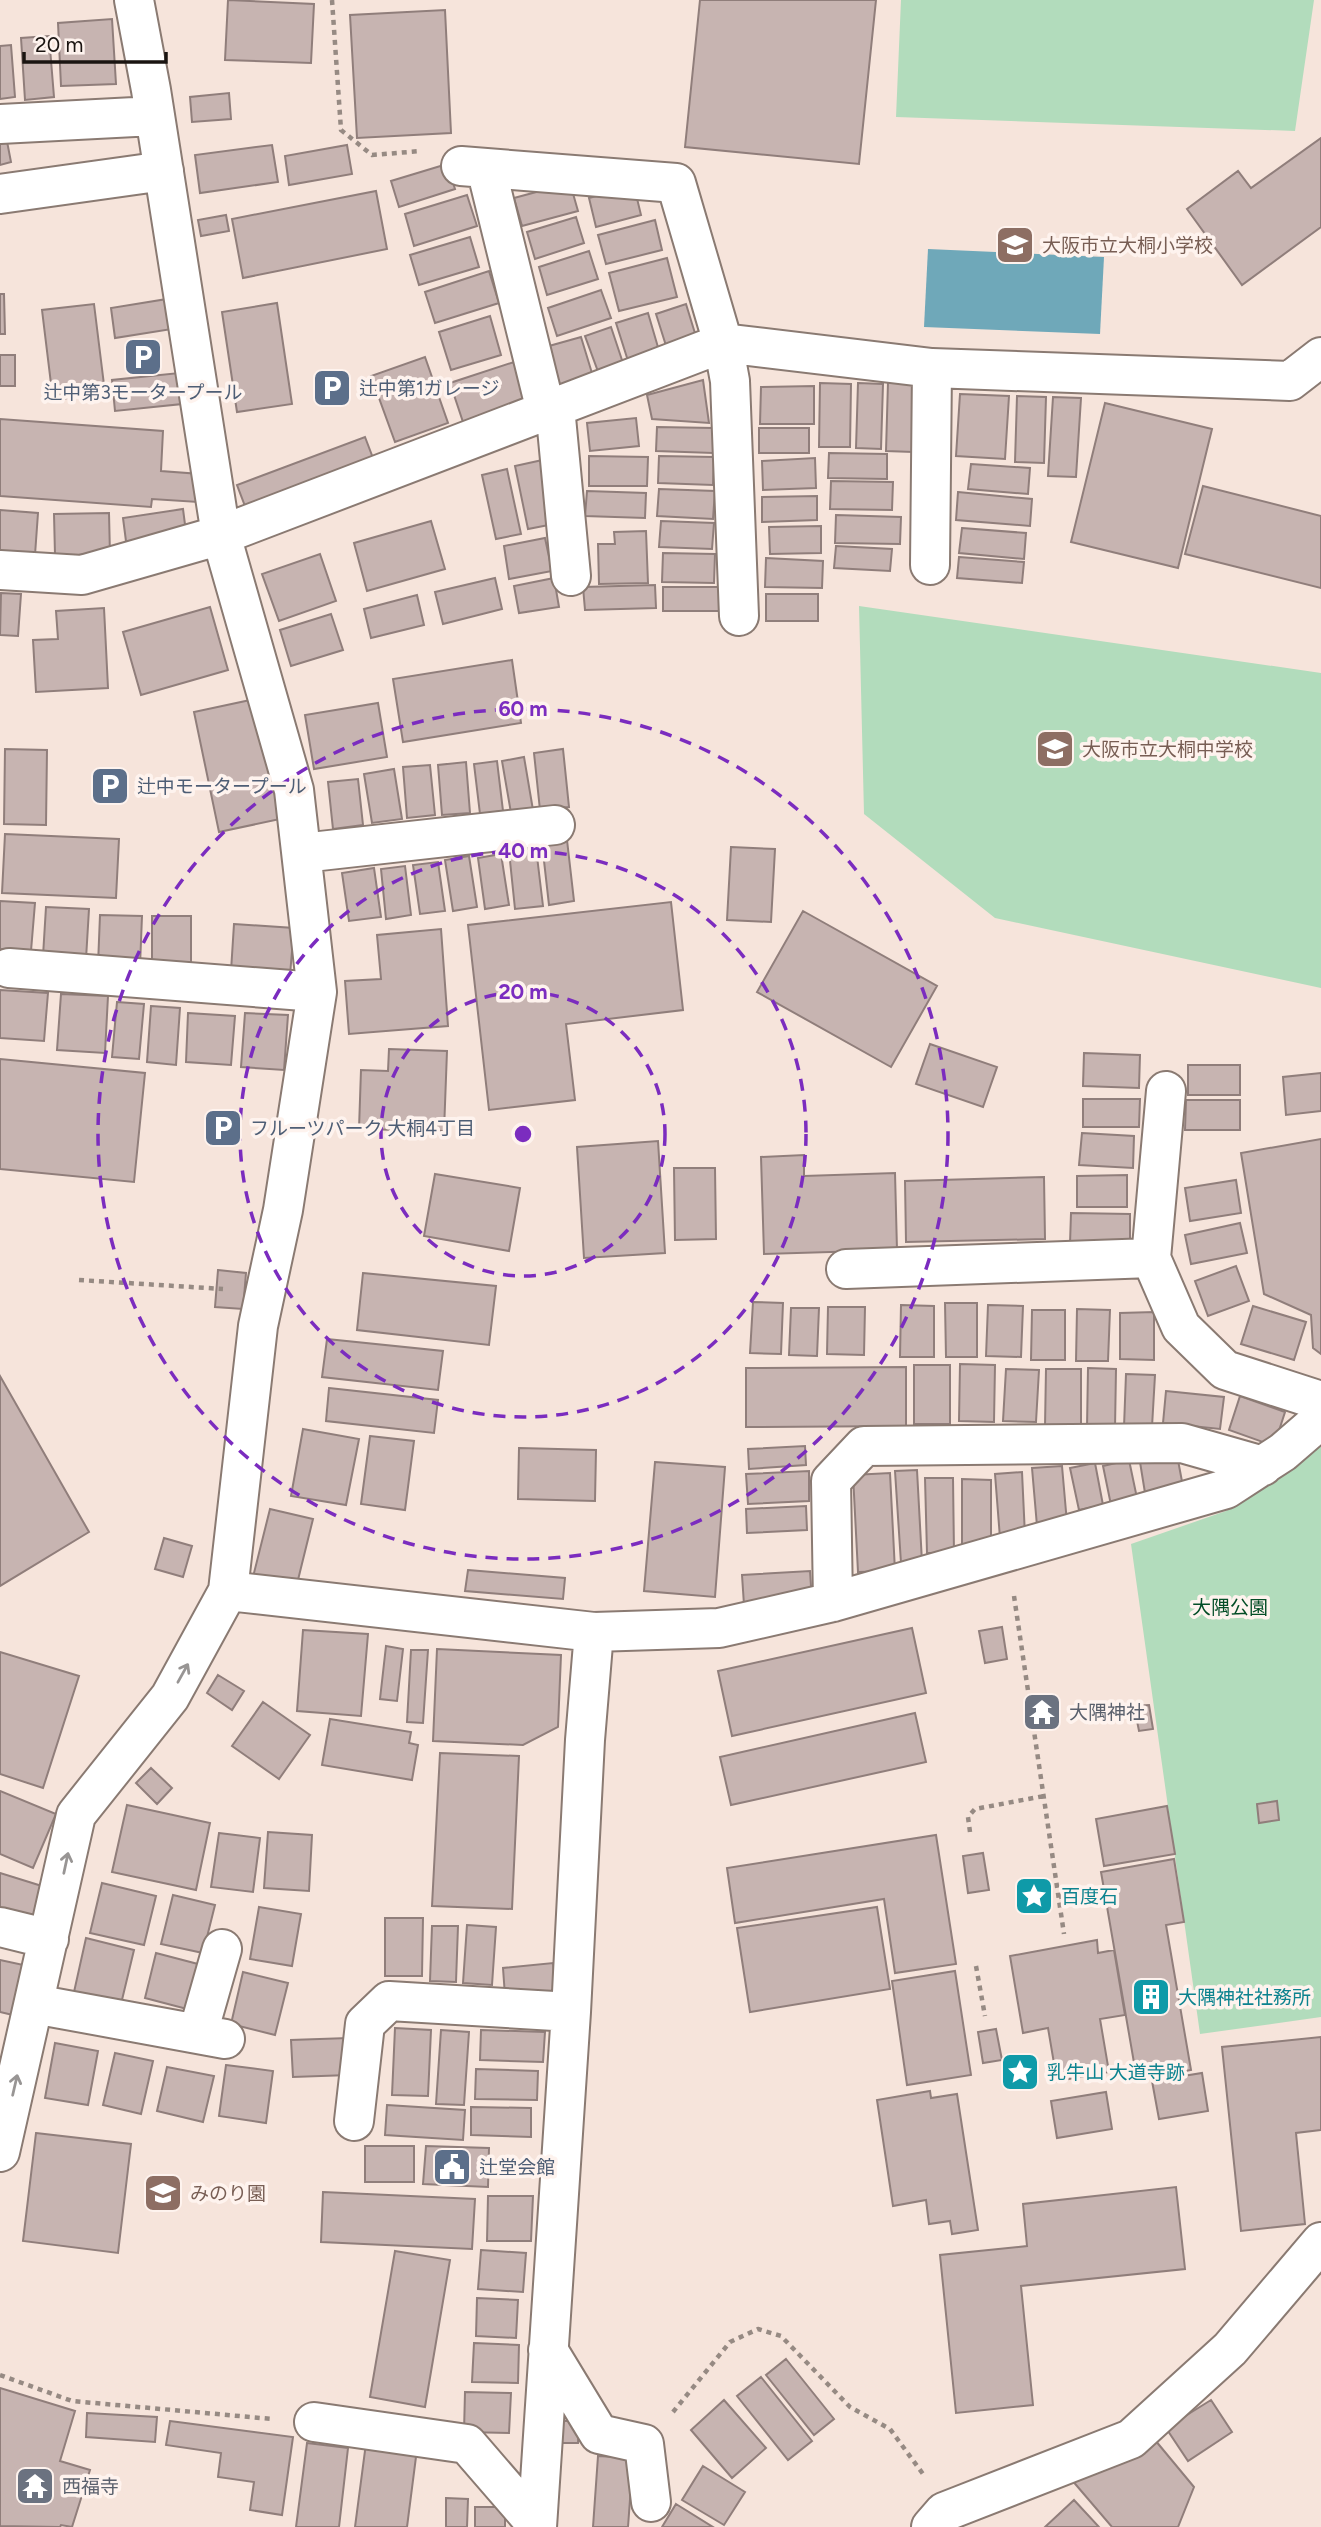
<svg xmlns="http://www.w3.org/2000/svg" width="1321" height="2527" font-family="Figtree,'Noto Sans JP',sans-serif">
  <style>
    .green { fill: #b2dcbc }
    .water { fill: #6fa8b9 }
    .building { fill: #c7b4b1; stroke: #907e7b; stroke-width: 2 }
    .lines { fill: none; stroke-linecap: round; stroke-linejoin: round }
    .minor-casing { stroke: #8a7a72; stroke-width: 42 }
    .path { stroke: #968a83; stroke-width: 4.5; stroke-dasharray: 5 5; stroke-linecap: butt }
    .minor { stroke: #fff; stroke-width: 38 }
    .oneway { stroke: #989594 }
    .ring { fill: none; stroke: #7b2cbf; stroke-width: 3.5; stroke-dasharray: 12 9 }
    .labels { text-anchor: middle; stroke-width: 7; stroke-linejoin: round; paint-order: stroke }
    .education-label { font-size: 19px; fill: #785e54; stroke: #fef3ee; text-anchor: start }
    .service-label { font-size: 19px; fill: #4e5e75; stroke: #fef3ee; text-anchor: start }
    .park-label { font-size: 19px; fill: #034d26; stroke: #fef3ee }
    .worship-label { font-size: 19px; fill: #5b616d; stroke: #fef3ee; text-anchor: start }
    .culture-label { font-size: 19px; fill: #0d838f; stroke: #fef3ee; text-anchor: start }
    .centre { fill: #7b2cbf; stroke: #fef3ee; stroke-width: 3.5 }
    .ring-label { font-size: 21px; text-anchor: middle; font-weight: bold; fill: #7b2cbf; stroke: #fef3ee; stroke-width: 7; stroke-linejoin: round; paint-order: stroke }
  </style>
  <rect width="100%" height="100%" fill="#f6e4db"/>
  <path class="green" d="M901,0H1314L1295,131L896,117Z
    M859,606L1321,673V988L995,918L864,814Z
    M1321,1446V2017L1200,2034L1131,1544L1226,1511Z"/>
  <path class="water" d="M928,249L1104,257L1100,334L924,327Z"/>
  <path class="building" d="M228,0L314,4L311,63L225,60Z
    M700,0H876L859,164L685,147Z
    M445,10L451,133L357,138L350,15Z
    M112,19L116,84L61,86L58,23Z
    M49,36L54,97L25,100L21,38Z
    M11,45L15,97L0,99V46Z
    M229,93L231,119L192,122L190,97Z
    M5,131L11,162L0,165V132Z
    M1321,138V227L1242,285L1187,209L1238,171L1251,188Z
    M272,145L278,182L200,193L195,155Z
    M347,145L352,174L289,185L285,156Z
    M447,164L455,189L399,207L391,181Z
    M570,183L578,211L522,226L514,198Z
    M634,186L641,215L596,227L589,198Z
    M376,191L387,249L243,278L232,219Z
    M467,195L477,226L414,246L405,214Z
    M226,215L229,231L201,236L198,220Z
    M576,217L584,243L535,259L527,232Z
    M655,220L662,250L606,264L598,235Z
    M470,237L479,267L419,285L410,255Z
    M589,251L598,279L547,295L539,267Z
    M667,258L677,297L619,311L609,273Z
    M489,271L499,303L435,323L425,292Z
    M601,290L611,318L557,336L548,308Z
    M0,294H4L5,334H0Z
    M167,299L172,329L115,338L111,308Z
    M277,303L292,404L237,412L222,312Z
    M94,304L105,393L53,400L42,310Z
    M686,304L698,343L668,352L656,314Z
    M648,313L660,354L629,364L616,323Z
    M490,316L501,355L451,370L439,332Z
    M611,327L625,369L600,377L585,336Z
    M581,337L595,383L562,393L549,346Z
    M0,355H15V386H0Z
    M425,357L448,423L395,442L371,376Z
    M514,362L528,404L464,425L450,383Z
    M179,373L182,404L115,411L112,380Z
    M703,380L709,423L652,419L647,395Z
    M888,382L916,383L913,452L886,451Z
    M820,383L851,384L850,447H819Z
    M858,383L883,384L881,449L856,448Z
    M814,386V424H760L761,387Z
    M960,394L1009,396L1005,459L956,456Z
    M1017,396L1046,397L1044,463L1015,462Z
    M1053,397L1081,398L1076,477L1048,476Z
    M1105,403L1212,429L1178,568L1071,542Z
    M636,418L639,446L590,451L587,423Z
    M0,419L163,431L161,471L200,474L198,502L152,499L151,507L0,496Z
    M657,427L714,428L713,453L656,451Z
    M759,428H809V453H759Z
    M365,437L376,466L248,514L237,485Z
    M829,453L887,454V479L828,478Z
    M589,456L648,457L647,486H589Z
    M659,456L714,457L713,485L658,483Z
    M815,458L816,488L763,490L762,461Z
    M547,459L559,523L528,529L515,466Z
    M971,464L1030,468L1028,494L968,489Z
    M507,469L521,534L496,539L482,475Z
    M831,481L893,482L892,510L830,509Z
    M1203,486L1321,516V588L1185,554Z
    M659,489L715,491L713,519L657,516Z
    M587,491L646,493L645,518L585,516Z
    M958,492L1032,499L1030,526L956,520Z
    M817,496V520L762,522V497Z
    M183,509L187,540L127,549L123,518Z
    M0,510L38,513L35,555L0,552Z
    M109,513L110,555H55L54,514Z
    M836,515L901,517L900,544L835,543Z
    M431,521L445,569L367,591L354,543Z
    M661,521L714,523L712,549L659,547Z
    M821,526V553L770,554L769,527Z
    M962,528L1026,533L1024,559L959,553Z
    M646,531L648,583L599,584L598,544H615L614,532Z
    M545,538L552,571L509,579L504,546Z
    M836,546L892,549L890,571L834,568Z
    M663,553L715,554L714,583L662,582Z
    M320,554L336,601L279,621L262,574Z
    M959,557L1024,562L1022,583L957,578Z
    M766,558L823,561L822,588L765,587Z
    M495,578L502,609L443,624L435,592Z
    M554,578L559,607L519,613L514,586Z
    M655,585L656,608L585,610L583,587Z
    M663,587H720V611H663Z
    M1,593L21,594L18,636L0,635Z
    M766,594H818V621H766Z
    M417,595L424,625L371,638L364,609Z
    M210,607L228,670L141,695L123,632Z
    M104,608L108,688L36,692L33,640L58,639L56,611Z
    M331,614L343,650L291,666L280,630Z
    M512,660L521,723L403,742L393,679Z
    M255,699L280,819L219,832L194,712Z
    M378,703L387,757L314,769L305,715Z
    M5,749L47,750L46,825L4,824Z
    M563,749L569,807L540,810L534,753Z
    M524,757L533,810L511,813L502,761Z
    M497,761L503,811L480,814L474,764Z
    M466,762L470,813L442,815L438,765Z
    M430,765L435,815L407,818L403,767Z
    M394,769L402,819L372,823L364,774Z
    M358,779L363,825L333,829L328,782Z
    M5,834L119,839L116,898L2,893Z
    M567,840L574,901L549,905L542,843Z
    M731,847L775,849L771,922L727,920Z
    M536,848L543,906L515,909L509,851Z
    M501,854L509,905L485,909L478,858Z
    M469,856L477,907L453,911L445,860Z
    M438,862L445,911L420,914L413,865Z
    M405,866L411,915L386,919L381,869Z
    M374,868L381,917L349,921L342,873Z
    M0,901L35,903L31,951L0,949Z
    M671,902L683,1010L566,1024L575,1100L489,1110L468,925Z
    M46,907L89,909L86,959L43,956Z
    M803,911L937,986L891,1067L757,992Z
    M100,915L142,916L140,966L98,965Z
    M152,916H191V966L152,965Z
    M234,924L294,928L290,975L231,971Z
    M441,929L448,1026L349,1034L345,981L381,979L377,935Z
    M0,990L48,993L44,1041L0,1038Z
    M61,994L108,996L105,1053L57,1050Z
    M117,1002L144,1004L139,1059L112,1057Z
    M151,1006L180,1008L176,1065L147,1062Z
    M188,1013L235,1016L231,1065L186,1062Z
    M245,1013L288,1015L284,1070L241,1067Z
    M930,1044L997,1067L983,1107L916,1084Z
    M389,1049L447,1051L444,1131L359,1129L361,1070L388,1071Z
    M1084,1053L1140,1055L1139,1088L1083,1086Z
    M0,1059L145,1073L134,1182L0,1169Z
    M1188,1065H1240V1095H1188Z
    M1321,1073V1111L1286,1115L1283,1077Z
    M1083,1099H1140L1139,1127H1083Z
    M1186,1100H1240V1130H1185Z
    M1082,1133L1134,1136L1133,1168L1079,1165Z
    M1321,1139V1354L1313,1348L1311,1315L1264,1294L1241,1153Z
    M658,1141L665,1253L584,1258L577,1147Z
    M804,1155V1176L895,1173L897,1250L764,1254L761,1157Z
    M674,1168H715L716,1239L675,1240Z
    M435,1174L520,1188L509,1251L424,1236Z
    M1127,1175V1207H1077V1176Z
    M1044,1177L1045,1239L906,1242L905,1181Z
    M1236,1180L1241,1213L1190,1221L1185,1188Z
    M1071,1213L1130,1214V1246L1070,1244Z
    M1240,1223L1247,1253L1191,1264L1185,1235Z
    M1236,1266L1249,1301L1208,1316L1195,1281Z
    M218,1270L246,1273L243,1309L215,1307Z
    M363,1273L496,1286L489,1345L357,1330Z
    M753,1302L783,1303L781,1354L750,1353Z
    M945,1303H977V1357H946Z
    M901,1305L934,1306V1357H900Z
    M988,1305L1023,1306L1021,1357L986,1356Z
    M1253,1306L1306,1322L1294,1360L1241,1344Z
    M828,1307H865L864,1355L827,1354Z
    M791,1308H819L817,1356L789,1355Z
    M1077,1309L1110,1310L1108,1361H1076Z
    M1032,1310H1065V1360H1031Z
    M1154,1312V1360L1120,1359V1313Z
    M327,1339L443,1351L438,1390L322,1377Z
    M960,1364L995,1365L994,1422L959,1421Z
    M914,1365H950V1424H914Z
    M906,1367V1426L746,1427V1368Z
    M1088,1368L1116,1369L1115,1429L1087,1428Z
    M1006,1369L1039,1370L1036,1422L1003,1421Z
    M1046,1369H1081V1427H1045Z
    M1126,1374L1155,1375L1152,1427H1124Z
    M0,1376L89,1532L0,1586Z
    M329,1388L438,1400L434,1433L326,1421Z
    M1166,1391L1224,1397L1220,1429L1163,1423Z
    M1240,1396L1285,1412L1274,1446L1229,1430Z
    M303,1429L359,1439L346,1505L291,1496Z
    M370,1436L414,1441L405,1510L361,1504Z
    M805,1446L806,1465L749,1469L748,1449Z
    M519,1448L596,1450L595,1501L518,1499Z
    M1177,1455L1184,1492L1146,1499L1140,1462Z
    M1129,1460L1137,1498L1111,1505L1103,1466Z
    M655,1462L725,1467L715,1597L644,1591Z
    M1095,1463L1103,1505L1079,1510L1070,1468Z
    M1062,1466L1067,1523L1037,1526L1032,1468Z
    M917,1470L922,1562L901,1563L895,1471Z
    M809,1471V1501L748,1504L746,1474Z
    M1022,1472L1025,1536L1000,1538L995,1474Z
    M890,1473L895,1571L858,1572L853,1475Z
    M925,1478H953L954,1553H927Z
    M962,1479L991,1480V1547H962Z
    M806,1506L807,1530L747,1533L746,1509Z
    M270,1509L313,1519L296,1588L253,1577Z
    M164,1538L192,1546L183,1577L155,1569Z
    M468,1570L565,1578L563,1599L465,1591Z
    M810,1571L812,1601L744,1605L742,1575Z
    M1002,1627L1007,1659L985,1663L979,1631Z
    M912,1628L926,1693L732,1736L718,1671Z
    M303,1630L368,1634L361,1716L297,1711Z
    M386,1646L403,1649L397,1701L380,1699Z
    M437,1649L561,1655L558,1727L523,1745L433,1741Z
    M411,1650H428L423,1723L407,1722Z
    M0,1652L79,1676L43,1788L0,1774Z
    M218,1675L244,1691L232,1710L207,1693Z
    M263,1702L310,1735L279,1779L232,1746Z
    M1149,1705L1153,1729L1139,1731L1134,1706Z
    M915,1713L926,1762L731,1805L720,1757Z
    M330,1719L411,1732L409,1743L418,1745L412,1780L322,1765Z
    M440,1753L519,1756L512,1909L432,1906Z
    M151,1768L172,1788L157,1804L136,1783Z
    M0,1791L56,1814L33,1868L0,1854Z
    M1277,1801L1279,1820L1259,1823L1257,1804Z
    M127,1805L210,1823L196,1890L112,1872Z
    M1167,1806L1175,1854L1104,1866L1096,1819Z
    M268,1832L312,1835L309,1891L264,1888Z
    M219,1833L260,1838L253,1892L211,1887Z
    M936,1835L956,1964L895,1973L884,1899L735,1923L727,1868Z
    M983,1853L989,1890L968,1893L963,1856Z
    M1174,1859L1184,1922L1166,1925L1191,2070L1137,2080L1101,1872Z
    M0,1873L45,1887L33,1920L0,1909Z
    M102,1883L156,1896L144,1945L90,1933Z
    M173,1895L215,1905L203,1953L161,1944Z
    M259,1907L301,1914L292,1966L250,1959Z
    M877,1907L890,1989L750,2012L737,1928Z
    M385,1918H423L422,1976H385Z
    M467,1925L496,1927L492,1985L463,1983Z
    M432,1926H458L456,1982L430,1981Z
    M86,1938L134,1950L121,2004L74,1992Z
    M1097,1940L1098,1953L1114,1950L1125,2015L1100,2019L1109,2072L1057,2081L1048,2028L1023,2033L1010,1956Z
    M156,1953L198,1964L187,2009L145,1998Z
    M0,1960L28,1966L17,2016L0,2012Z
    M553,1963L556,1992L505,1996L503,1968Z
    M955,1971L971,2075L907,2085L892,1981Z
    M243,1972L288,1983L275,2035L231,2024Z
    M395,2028L431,2030L428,2096L392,2095Z
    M996,2029L1002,2060L983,2063L978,2032Z
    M441,2030L469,2032L464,2105L436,2104Z
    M481,2030L545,2032L543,2062L480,2060Z
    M1321,2037V2130L1296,2133L1305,2224L1241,2231L1222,2047Z
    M348,2038L349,2075L293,2077L291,2040Z
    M55,2043L98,2051L88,2105L45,2098Z
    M115,2053L153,2061L141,2114L103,2105Z
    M226,2065L273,2071L266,2123L219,2116Z
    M167,2067L214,2076L203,2122L157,2111Z
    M476,2069L538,2071L537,2100L475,2099Z
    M1202,2073L1208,2111L1159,2119L1152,2081Z
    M930,2091L931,2098L957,2094L978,2230L952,2234L950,2221L929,2224L926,2200L893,2206L877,2100Z
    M1106,2092L1112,2129L1057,2138L1051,2101Z
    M387,2105L465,2110L463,2140L385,2135Z
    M471,2107L531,2108V2137L471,2135Z
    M36,2133L131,2144L118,2253L23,2241Z
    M365,2146H414V2182H365Z
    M426,2146L489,2148L488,2187L423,2184Z
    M1176,2187L1185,2269L1021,2286L1033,2405L956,2413L940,2255L1027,2246L1023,2204Z
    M323,2192L475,2199L472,2249L321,2242Z
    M488,2196H533L531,2241H487Z
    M481,2250L526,2253L523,2292L478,2289Z
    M395,2251L450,2260L425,2407L370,2397Z
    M477,2298L518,2300L516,2338L476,2336Z
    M474,2343L519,2345L518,2383L472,2382Z
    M786,2359L834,2419L814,2435L766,2375Z
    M761,2377L812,2441L788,2460L737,2396Z
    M0,2388L75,2411L60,2461L90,2470L72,2527L61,2525L60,2527L0,2526Z
    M465,2392L511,2393L509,2433L464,2432Z
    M724,2400L766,2448L732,2478L691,2430Z
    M1211,2400L1232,2432L1188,2461L1166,2428Z
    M87,2413L157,2417L155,2442L86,2437Z
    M170,2421L293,2437L282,2515L250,2510L254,2482L218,2477L221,2453L166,2445Z
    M562,2421H579L578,2443H561Z
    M1155,2440L1194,2487L1178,2527H1112L1071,2479Z
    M307,2443L348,2448L339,2527H296Z
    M366,2443L417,2449L407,2527H355Z
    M598,2456L633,2458L628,2527H593Z
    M703,2466L745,2492L724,2525L682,2500Z
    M446,2498L468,2499L467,2527H446Z
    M1074,2500L1099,2527H1045Z
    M676,2504L713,2527H662Z
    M475,2507H505V2527H475Z"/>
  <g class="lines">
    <defs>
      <path id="minor" d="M0,124L154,116
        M461,166L676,183L723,343L730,381L739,616
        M486,168L546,411
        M0,194L164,171
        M555,407L571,576
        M930,565L932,368
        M0,570L82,575L221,535L723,343L932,368L1290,381L1321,357
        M302,853L555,825
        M9,968L317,992
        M1166,1091L1151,1258L1181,1327L1225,1370L1321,1401
        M846,1269L1151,1258
        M228,1591L594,1632L719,1628L833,1602L1226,1489L1283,1452L1321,1419
        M833,1602L831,1481L864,1446L1182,1443L1263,1466
        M0,1927L49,1939
        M34,2004L225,2039
        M198,2033L222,1949
        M354,2121L365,2024L389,2001L571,2012
        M0,2152L76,1815L170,1697L228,1591L258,1326L283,1210L317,992L294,790L221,535L151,90L134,0
        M548,2350L599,2434L644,2444L651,2502
        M314,2422L467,2444L537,2525
        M537,2527L571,2012L585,1740L594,1632
        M931,2527L944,2512L1131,2439L1230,2349L1321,2242"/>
    </defs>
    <use href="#minor" class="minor-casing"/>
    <path class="path" d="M332,0L341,130L372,155L421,151
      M79,1280L223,1289
      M1014,1596L1064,1934
      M970,1832L968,1817L975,1809L1044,1796
      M1059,1897L1099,1890
      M976,1966L985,2016
      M0,2375L72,2401L272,2419
      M673,2412L730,2342L758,2329L781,2336L850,2407L890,2429L923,2474"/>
    <use href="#minor" class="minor"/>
  </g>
  <defs><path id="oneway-shaft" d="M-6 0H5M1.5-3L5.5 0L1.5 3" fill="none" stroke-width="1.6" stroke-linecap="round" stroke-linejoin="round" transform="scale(1.75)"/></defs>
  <g class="oneway">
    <use href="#oneway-shaft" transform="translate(183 1673) rotate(-61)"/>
    <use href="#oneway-shaft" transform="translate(66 1863) rotate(-78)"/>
    <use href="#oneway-shaft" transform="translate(15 2085) rotate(-77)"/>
  </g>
  <g class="ring">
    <circle cx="523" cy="1134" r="142"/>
    <circle cx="523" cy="1134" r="283"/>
    <circle cx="523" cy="1134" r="425"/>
  </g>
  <defs>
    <symbol id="school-square" viewBox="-11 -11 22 22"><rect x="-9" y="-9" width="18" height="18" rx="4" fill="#8d6e63" stroke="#fef3ee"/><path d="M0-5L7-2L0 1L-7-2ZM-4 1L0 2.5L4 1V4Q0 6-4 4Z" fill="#fff"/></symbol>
    <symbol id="parking-square" viewBox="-11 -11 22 22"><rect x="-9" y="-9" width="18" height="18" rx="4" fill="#5c6f8a" stroke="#fef3ee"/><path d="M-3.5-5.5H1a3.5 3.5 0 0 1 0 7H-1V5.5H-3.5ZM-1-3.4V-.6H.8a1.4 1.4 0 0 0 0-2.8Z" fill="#fff"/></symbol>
    <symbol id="temple-square" viewBox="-11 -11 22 22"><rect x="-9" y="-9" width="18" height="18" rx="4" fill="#6b7280" stroke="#fef3ee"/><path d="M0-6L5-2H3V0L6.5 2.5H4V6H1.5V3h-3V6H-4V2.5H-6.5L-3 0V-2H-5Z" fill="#fff"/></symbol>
    <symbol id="sight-square" viewBox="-11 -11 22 22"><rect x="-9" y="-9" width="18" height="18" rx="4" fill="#0f9aa8" stroke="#fef3ee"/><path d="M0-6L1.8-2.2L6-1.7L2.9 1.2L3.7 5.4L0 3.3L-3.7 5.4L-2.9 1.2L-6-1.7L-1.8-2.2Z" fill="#fff"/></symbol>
    <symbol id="building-square" viewBox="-11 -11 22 22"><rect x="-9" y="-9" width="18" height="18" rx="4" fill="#0f9aa8" stroke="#fef3ee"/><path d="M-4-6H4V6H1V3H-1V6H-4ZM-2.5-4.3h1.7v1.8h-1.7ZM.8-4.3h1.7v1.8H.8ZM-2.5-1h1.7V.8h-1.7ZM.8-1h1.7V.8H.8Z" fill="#fff"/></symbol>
    <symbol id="civic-square" viewBox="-11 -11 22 22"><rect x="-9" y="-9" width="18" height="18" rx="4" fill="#5c6f8a" stroke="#fef3ee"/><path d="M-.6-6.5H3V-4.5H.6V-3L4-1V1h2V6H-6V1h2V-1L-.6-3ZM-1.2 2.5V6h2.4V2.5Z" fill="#fff"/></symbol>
  </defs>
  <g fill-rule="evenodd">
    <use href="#school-square" x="993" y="223" width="44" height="44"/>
    <use href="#parking-square" x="121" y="335" width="44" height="44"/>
    <use href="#parking-square" x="310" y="366" width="44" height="44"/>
    <use href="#school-square" x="1033" y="727" width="44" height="44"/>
    <use href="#parking-square" x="88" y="764" width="44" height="44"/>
    <use href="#parking-square" x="201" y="1106" width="44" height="44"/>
    <use href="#temple-square" x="1020" y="1690" width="44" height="44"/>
    <use href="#sight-square" x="1012" y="1874" width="44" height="44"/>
    <use href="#building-square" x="1129" y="1975" width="44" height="44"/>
    <use href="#sight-square" x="998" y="2050" width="44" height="44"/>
    <use href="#civic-square" x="430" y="2145" width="44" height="44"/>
    <use href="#school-square" x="141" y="2171" width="44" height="44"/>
    <use href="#temple-square" x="13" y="2464" width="44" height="44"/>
  </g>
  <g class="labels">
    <g class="education-label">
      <text x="1042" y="252">大阪市立大桐小学校</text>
      <text x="1082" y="756">大阪市立大桐中学校</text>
      <text x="190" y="2200">みのり園</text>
    </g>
    <g class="service-label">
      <text x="359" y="395">辻中第1ガレージ</text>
      <text x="143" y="399" text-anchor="middle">辻中第3モータープール</text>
      <text x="137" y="793">辻中モータープール</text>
      <text x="250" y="1135">フルーツパーク 大桐4丁目</text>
      <text x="479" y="2174">辻堂会館</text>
    </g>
    <g class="park-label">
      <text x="1230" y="1614">大隅公園</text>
    </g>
    <g class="worship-label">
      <text x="1069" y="1719">大隅神社</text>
      <text x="62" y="2493">西福寺</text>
    </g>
    <g class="culture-label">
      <text x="1061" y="1903">百度石</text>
      <text x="1178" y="2004">大隅神社社務所</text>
      <text x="1047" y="2079">乳牛山 大道寺跡</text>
    </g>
  </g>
  <circle cx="523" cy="1134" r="10" class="centre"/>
  <g class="ring-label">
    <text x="523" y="716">60 m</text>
    <text x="523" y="858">40 m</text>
    <text x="523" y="999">20 m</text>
  </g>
  <path d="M24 52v10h142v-10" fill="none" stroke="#1a1411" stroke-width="3.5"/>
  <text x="35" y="52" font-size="21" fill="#1a1411" stroke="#fef3ee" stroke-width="5" paint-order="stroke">20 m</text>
</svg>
